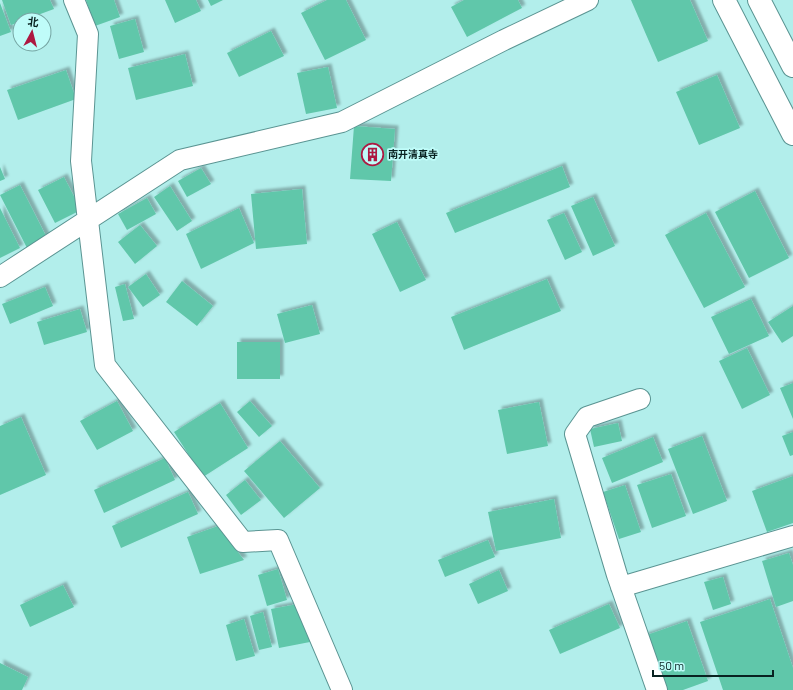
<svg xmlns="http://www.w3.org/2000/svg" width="793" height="690" font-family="Barlow,'Noto Sans SC',sans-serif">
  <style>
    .building { fill: #61c7aa; filter: url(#shadow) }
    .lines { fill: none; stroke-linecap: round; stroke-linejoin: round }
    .minor-casing { stroke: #5a9492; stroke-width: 22 }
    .major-casing { stroke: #5a9492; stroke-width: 24 }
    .minor { stroke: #fff; stroke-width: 20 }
    .major { stroke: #fff; stroke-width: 22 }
    .labels { text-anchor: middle; stroke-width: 3.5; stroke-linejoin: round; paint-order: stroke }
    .poi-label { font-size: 10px; font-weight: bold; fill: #092221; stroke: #bffcf9; text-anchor: start }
  </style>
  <defs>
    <filter id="shadow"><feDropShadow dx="3.5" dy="-3.5" stdDeviation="1" flood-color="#0004"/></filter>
  </defs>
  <rect width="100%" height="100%" fill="#b2eeeb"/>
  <path class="building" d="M2,0H50L54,9L24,20H20V22L11,25Z
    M86,0H114L120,17L95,26Z
    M165,0H196L201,11L175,23Z
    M208,0H223L211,6Z
    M327,0H346L366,40L325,60L301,13Z
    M464,0H518L522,8L467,37L451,7Z
    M631,0H690L708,41L658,62Z
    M0,3L11,32L0,36Z
    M135,19L144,52L119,59L110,26Z
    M271,31L284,56L239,77L227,53Z
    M185,54L193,86L136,100L128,68Z
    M328,67L337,108L306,114L297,73Z
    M66,70L76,99L18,120L7,90Z
    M717,75L740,128L699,145L676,92Z
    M354,126L395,129L391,181L350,179Z
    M562,166L570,187L455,233L446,213Z
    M0,167L5,179L0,181Z
    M201,168L211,184L187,197L178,181Z
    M64,177L81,210L55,223L38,190Z
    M20,185L47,238L27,248L0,195Z
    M170,186L192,221L177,231L154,197Z
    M302,189L307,244L256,249L251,194Z
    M755,191L789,258L749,278L715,212Z
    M593,197L615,246L593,256L571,206Z
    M147,198L156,214L127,230L118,214Z
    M0,208L20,248L0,258Z
    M239,208L254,243L201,269L186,234Z
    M564,213L582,252L565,260L547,220Z
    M706,213L745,287L704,308L665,235Z
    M397,222L426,280L400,292L372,234Z
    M140,225L157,246L135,264L118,242Z
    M146,274L160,295L143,307L128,287Z
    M547,279L561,311L464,350L451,317Z
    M182,281L213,306L197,326L166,302Z
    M125,284L134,319L123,321L115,287Z
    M45,287L53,306L10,324L2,304Z
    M751,299L769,336L729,354L711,317Z
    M312,305L320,334L285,343L277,314Z
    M793,306V336L782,343L768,322Z
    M80,309L87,332L44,345L37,322Z
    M237,342H280V379H237Z
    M747,348L770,395L742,409L719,361Z
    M793,383V419L780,388Z
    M117,401L133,431L97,450L80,421Z
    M250,401L272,426L259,437L237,412Z
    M539,402L548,446L507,454L498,410Z
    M220,403L248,448L203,477L174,432Z
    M21,417L46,475L0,495V426Z
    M618,423L622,441L594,447L590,429Z
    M793,432V455L790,456L782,436Z
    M702,436L727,501L693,514L668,449Z
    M653,437L663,462L612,483L602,458Z
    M280,441L320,488L284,518L244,471Z
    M165,458L175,480L104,513L94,490Z
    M671,474L686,516L652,528L637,485Z
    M793,476V523L767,532L752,491Z
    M245,480L261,500L241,515L226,495Z
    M625,485L641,532L619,539L603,492Z
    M188,492L198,514L121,548L112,526Z
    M554,499L561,538L496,551L488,512Z
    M218,526L244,560L200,574L187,537Z
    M488,540L495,557L445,577L438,560Z
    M789,553L793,565V601L776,607L762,561Z
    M278,569L287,600L267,606L258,575Z
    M499,570L508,591L478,604L469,584Z
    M723,577L731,604L713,610L704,582Z
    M63,585L74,607L30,627L20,605Z
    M770,599L793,668V690H723L700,622Z
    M303,603L310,642L279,648L271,609Z
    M609,604L620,628L560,654L549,630Z
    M263,612L272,647L259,650L250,616Z
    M244,619L255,656L236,661L226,625Z
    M687,621L708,681L683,690H663L644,636Z
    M0,663L28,677L22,690H0Z"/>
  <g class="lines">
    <defs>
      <path id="minor" d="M74,0L88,34L81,161L105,365L243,542L278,540L342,690
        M0,277L180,160L342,122L504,40L588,0
        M640,399L587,417L575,434L617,575L657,690
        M621,587L793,536"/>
      <path id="major" d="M724,0L793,134
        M759,0L793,66"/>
    </defs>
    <use href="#minor" class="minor-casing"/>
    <use href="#major" class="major-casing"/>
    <use href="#minor" class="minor"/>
    <use href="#major" class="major"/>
  </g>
  <defs>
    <symbol id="building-ring" viewBox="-11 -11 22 22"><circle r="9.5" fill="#bffcf9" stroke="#ad1942" stroke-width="1.5"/><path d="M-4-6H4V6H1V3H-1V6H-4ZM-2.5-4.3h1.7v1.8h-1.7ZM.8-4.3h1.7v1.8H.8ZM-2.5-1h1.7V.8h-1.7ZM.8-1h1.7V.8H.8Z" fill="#ad1942"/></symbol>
  </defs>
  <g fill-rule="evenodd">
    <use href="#building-ring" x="360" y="142" width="25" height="25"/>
  </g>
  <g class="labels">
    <g class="poi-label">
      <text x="388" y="158">南开清真寺</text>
    </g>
  </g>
  <g transform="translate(32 32) rotate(7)"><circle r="19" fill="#bffcf9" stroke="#76a5a3"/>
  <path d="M0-3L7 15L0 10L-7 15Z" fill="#ad1942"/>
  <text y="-6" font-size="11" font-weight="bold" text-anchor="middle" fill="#092221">北</text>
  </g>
  <path d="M653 670v6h120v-6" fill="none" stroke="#092221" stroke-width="2"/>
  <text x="659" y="670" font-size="12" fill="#092221" stroke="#bffcf9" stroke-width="3" paint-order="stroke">50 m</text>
</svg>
